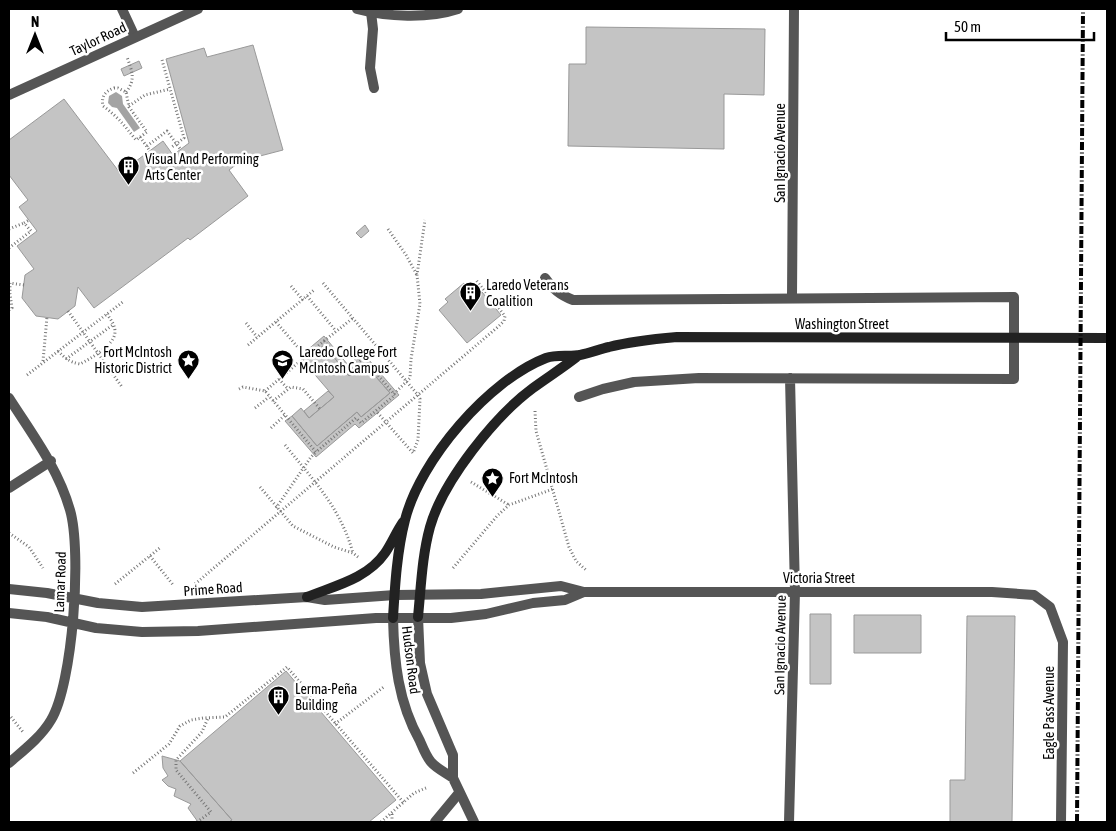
<svg xmlns="http://www.w3.org/2000/svg" width="1116" height="831" font-family="'Asap Condensed',sans-serif">
  <style>
    .water { fill: #a3a3a3 }
    .building { fill: #c4c4c4; stroke: #999 }
    .lines { fill: none; stroke-linecap: round; stroke-linejoin: round }
    .path { stroke: #777; stroke-width: 3; stroke-dasharray: 1 2.5; stroke-linecap: butt }
    .lane { stroke: #555; stroke-width: 10 }
    .street { stroke: #555; stroke-width: 10 }
    .secondary { stroke: #222; stroke-width: 10 }
    .rail { stroke: #000; stroke-width: 4; stroke-dasharray: 8 2.5 1 2.5; stroke-linecap: butt }
    .labels { text-anchor: middle; stroke-width: 5; stroke-linejoin: round; paint-order: stroke }
    .street-label { font-size: 14px; fill: #000; stroke: #fff }
    .poi-label { font-size: 14px; fill: #000; stroke: #fff; text-anchor: start }
  </style>
  <rect width="100%" height="100%" fill="#fff"/>
  <path class="water" d="M116,92L122,96L123,104L140,128L134,132L117,108L112,107L108,103L109,96Z"/>
  <path class="building" d="M586,27L765,29L764,95L724,94V149L568,146L569,64H586Z
    M253,45L283,150L241,161L229,170L248,196L190,240L188,238L94,308L78,287L75,306L58,319L36,316L22,298L25,275L34,269L17,246L37,231L19,207L28,200L9,175V140L64,99L120,173L163,141L173,155L189,143L166,59L204,48L207,57Z
    M139,61L142,68L124,76L121,69Z
    M365,225L369,231L361,238L356,233Z
    M464,283L476,297L482,292L501,315L467,343L439,310L448,302L445,299Z
    M324,336L348,365L363,353L399,395L359,428L355,424L316,457L285,421L292,416L317,446L357,412L361,417L390,393L364,363L349,376L324,345L304,362L299,357Z
    M324,345L349,376L364,363L390,393L361,417L357,412L317,446L292,416L301,408L309,418L334,397L304,362Z
    M328,391L334,397L309,418L304,411Z
    M810,614H831V684H810Z
    M854,615H921V653H854Z
    M967,616H1015L1012,822H950V780H965Z
    M286,671L396,800L369,822H229L232,820L180,761Z
    M162,756L180,761L232,820L229,822H198L188,808L191,804L174,796L176,789L168,786L162,780L168,776L163,768Z"/>
  <g class="lines">
    <path class="path" d="M162,60L184,138L172,147
      M114,88H118L126,92L129,107L147,132L136,140C125,126 117,116 103,106C101,97 105,91 114,88Z
      M126,92C136,80 132,71 127,57
      M129,106L145,95L170,89
      M140,137L150,151
      M147,146L167,131L181,150
      M9,229L24,223
      M388,229L406,255L417,275
      M9,248L31,231L24,223L29,220
      M9,283L24,285
      M323,283L418,395L420,399L418,440L413,453L376,411
      M291,286L303,300
      M307,296L336,331
      M9,310L12,308L10,294V283
      M68,311L122,387
      M276,322L308,359
      M246,323L257,337
      M324,341L353,318
      M248,345L314,290
      M58,351C65,358 69,362 80,364C90,359 115,345 115,332C115,325 111,320 107,314
      M66,359L114,324
      M43,361L47,317
      M27,375L124,301
      M279,379L288,389
      M239,389L243,387L265,391L316,452L356,418L361,423L395,395L363,358L349,370L324,341L265,391
      M394,394L410,378L411,359L420,304L417,275L425,220
      M273,401L291,387L303,389L320,409
      M255,408L269,397
      M535,411L536,431L569,547L576,561L586,570
      M271,428L285,415
      M285,445C314,481 340,507 353,553
      M471,482L509,505
      M260,487L293,526L334,547L353,553L358,557
      M276,508L311,457L316,452
      M9,533L29,547L43,568
      M150,556L174,586
      M453,568L497,516L509,505L553,489
      M115,584L161,547
      M195,584L499,326L504,321L505,316L476,280
      M11,717L23,732
      M335,724L385,686
      M133,773L169,744L180,726L191,720L203,718L225,717L287,667L404,803
      M197,822L211,812L176,770V760L202,732L208,718
      M381,822L414,793L426,788
      M392,822V813"/>
    <path class="lane" d="M122,9L135,37
      M371,12L373,29L370,68L374,88
      M435,822L459,793"/>
    <path class="street" d="M357,9C387,17 428,19 458,9
      M9,95L198,9
      M545,278C553,289 560,295 573,300L1014,297V379L699,378L634,382L603,389L579,397
      M792,298L794,9
      M9,398C32,434 58,468 70,510C82,551 73,684 51,720C41,737 24,750 9,763
      M9,488L51,461
      M9,589L47,593L98,603L142,607L307,597L325,600L395,595L481,594L561,586L584,592H992L1034,595L1050,607L1063,642L1061,822
      M9,613L47,617L96,628L142,632L198,631L376,618H451L486,614L533,603L565,600L584,592
      M418,617L420,663L427,694L453,755V778L474,822
      M393,618C394,661 398,702 420,741C423,748 426,756 431,762C436,768 446,773 453,778
      M789,822L795,591L790,378"/>
    <path class="secondary" d="M307,597C334,586 367,579 385,553C392,543 396,532 403,522
      M418,617C421,587 422,556 430,527C443,481 495,416 533,388C548,377 564,367 579,355
      M393,618C395,585 397,551 405,520C420,460 489,380 546,358C557,354 569,357 580,355C590,353 600,349 609,347C632,341 654,339 677,337L1107,338"/>
    <path class="rail" d="M1077,822L1083,9"/>
  </g>
  <defs>
    <symbol id="building-pin" viewBox="-11 -11 22 30"><path d="M0 17L-7.5 6A9.5 9.5 0 1 1 7.5 6Z" fill="#000" stroke="#fff"/><path d="M-4-6H4V6H1V3H-1V6H-4ZM-2.5-4.3h1.7v1.8h-1.7ZM.8-4.3h1.7v1.8H.8ZM-2.5-1h1.7V.8h-1.7ZM.8-1h1.7V.8H.8Z" fill="#fff"/></symbol>
    <symbol id="sight-pin" viewBox="-11 -11 22 30"><path d="M0 17L-7.5 6A9.5 9.5 0 1 1 7.5 6Z" fill="#000" stroke="#fff"/><path d="M0-6L1.8-2.2L6-1.7L2.9 1.2L3.7 5.4L0 3.3L-3.7 5.4L-2.9 1.2L-6-1.7L-1.8-2.2Z" fill="#fff"/></symbol>
    <symbol id="university-pin" viewBox="-11 -11 22 30"><path d="M0 17L-7.5 6A9.5 9.5 0 1 1 7.5 6Z" fill="#000" stroke="#fff"/><path d="M0-5L7-2L0 1L-7-2ZM-4 1L0 2.5L4 1V4Q0 6-4 4Z" fill="#fff"/></symbol>
  </defs>
  <g fill-rule="evenodd">
    <use href="#building-pin" x="116" y="154" width="25" height="34"/>
    <use href="#building-pin" x="458" y="280" width="25" height="34"/>
    <use href="#sight-pin" x="176" y="348" width="25" height="34"/>
    <use href="#university-pin" x="270" y="348" width="25" height="34"/>
    <use href="#sight-pin" x="480" y="466" width="25" height="34"/>
    <use href="#building-pin" x="266" y="684" width="25" height="34"/>
  </g>
  <g class="labels">
    <g class="street-label">
      <text transform="translate(98 39) rotate(-25)" y="5">Taylor Road</text>
      <text transform="translate(780 153) rotate(-90)" y="5">San Ignacio Avenue</text>
      <text x="842" y="329">Washington Street</text>
      <text x="819" y="583">Victoria Street</text>
      <text transform="translate(60 582) rotate(-88)" y="5">Lamar Road</text>
      <text transform="translate(213 589) rotate(-4)" y="5">Prime Road</text>
      <text transform="translate(780 645) rotate(-89)" y="5">San Ignacio Avenue</text>
      <text transform="translate(411 660) rotate(83)" y="5">Hudson Road</text>
      <text transform="translate(1049 713) rotate(-90)" y="5">Eagle Pass Avenue</text>
    </g>
    <g class="poi-label">
      <text x="145" y="164">Visual And Performing<tspan x="145" dy="16">Arts Center</tspan></text>
      <text x="486" y="290">Laredo Veterans<tspan x="486" dy="16">Coalition</tspan></text>
      <text x="172" y="357" text-anchor="end">Fort McIntosh<tspan x="172" dy="16">Historic District</tspan></text>
      <text x="299" y="357">Laredo College Fort<tspan x="299" dy="16">McIntosh Campus</tspan></text>
      <text x="509" y="483">Fort McIntosh</text>
      <text x="295" y="694">Lerma-Peña<tspan x="295" dy="16">Building</tspan></text>
    </g>
  </g>
  <rect width="1116" height="831" fill="none" stroke="#000000" stroke-width="20"/>
  <g transform="translate(35 35)" stroke="#ffffff" stroke-width="4" paint-order="stroke">
  <path d="M0-4L9 19L0 12L-9 19Z" fill="#000000"/>
  <text y="-8" font-size="14" font-weight="bold" text-anchor="middle" fill="#000000">N</text>
  </g>
  <path d="M946 32v8h148v-8" fill="none" stroke="#000000" stroke-width="2.5"/>
  <text x="954" y="32" font-size="15" fill="#000000" stroke="#ffffff" stroke-width="4" paint-order="stroke">50 m</text>
</svg>
